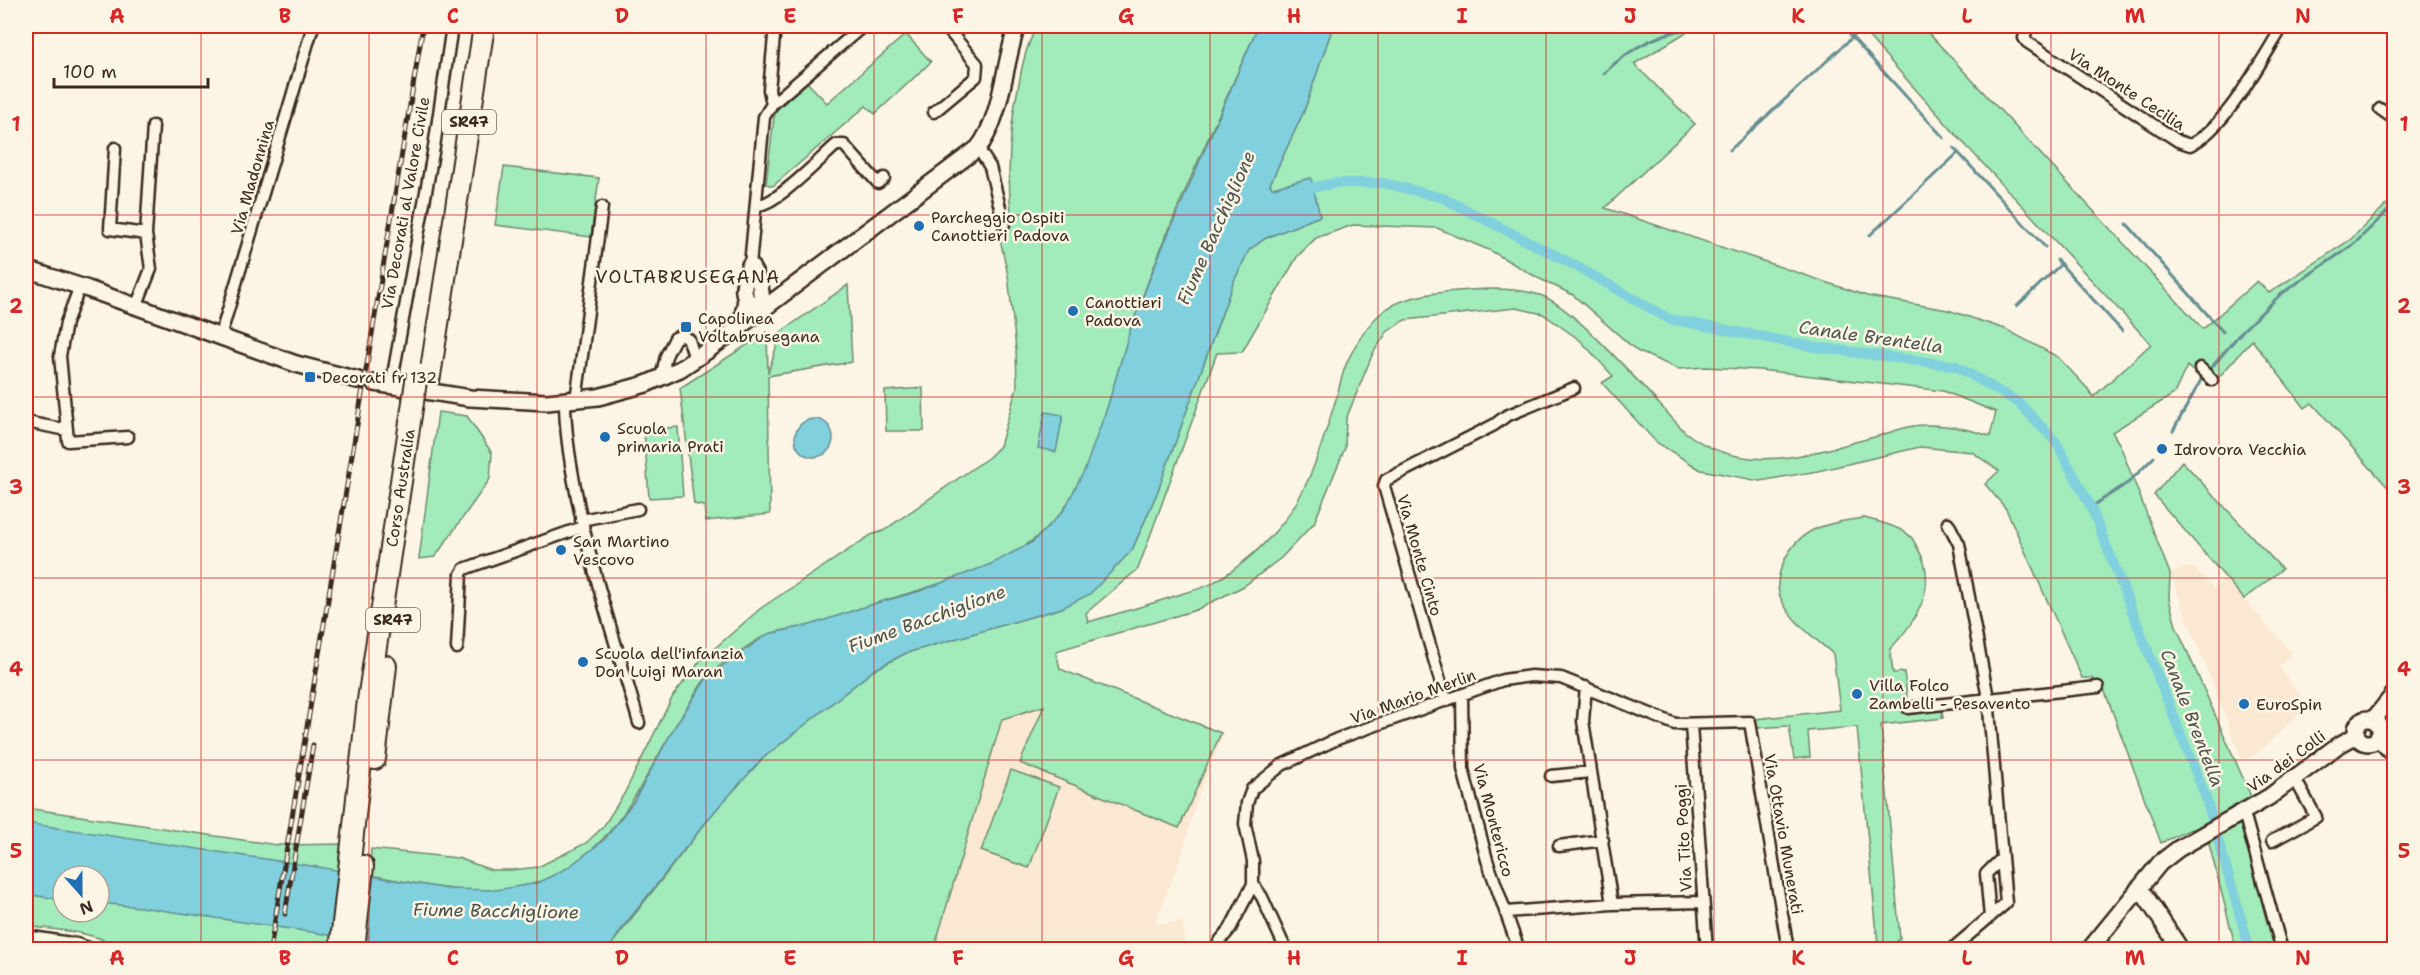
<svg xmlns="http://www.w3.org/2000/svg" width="2420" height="975" font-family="'Shantell Sans',sans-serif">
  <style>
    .built { fill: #fbe8d3 }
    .green { fill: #a2ebba; stroke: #6e8a6c; stroke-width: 1.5; fill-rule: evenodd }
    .water { fill: #81d0de; stroke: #658e91; stroke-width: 1.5 }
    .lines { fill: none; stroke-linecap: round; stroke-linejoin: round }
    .stream { stroke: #658e91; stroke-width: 3 }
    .canal { stroke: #81d0de; stroke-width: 10 }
    .street-casing { stroke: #3b2a1e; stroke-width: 15 }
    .secondary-casing { stroke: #3b2a1e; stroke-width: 20 }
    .highway-casing { stroke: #3b2a1e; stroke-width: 24 }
    .street { stroke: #fcf5e5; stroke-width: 10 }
    .secondary { stroke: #fcf5e5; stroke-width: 15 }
    .highway { stroke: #fcf5e5; stroke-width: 20 }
    .rail-casing { stroke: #3b2a1e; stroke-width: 5 }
    .rail { stroke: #fcf5e5; stroke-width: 3; stroke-dasharray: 9; stroke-linecap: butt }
    .highway-bridge-casing { stroke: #3b2a1e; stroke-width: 24; stroke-linecap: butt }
    .highway-bridge { stroke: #fcf5e5; stroke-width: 20 }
    .grid { fill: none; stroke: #d62828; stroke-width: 1.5; stroke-opacity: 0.55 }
    .poi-dot { fill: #1f6fb2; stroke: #fcf5e5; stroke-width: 2 }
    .labels { text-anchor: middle; stroke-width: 5; stroke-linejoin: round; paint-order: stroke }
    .shield { fill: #fcf5e5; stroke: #75675a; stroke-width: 1.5 }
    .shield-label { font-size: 15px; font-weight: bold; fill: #3b2a1e }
    .street-label { font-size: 16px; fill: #3b2a1e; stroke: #fcf5e5 }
    .poi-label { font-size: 16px; fill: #3b2a1e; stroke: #fcf5e5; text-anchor: start }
    .water-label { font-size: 18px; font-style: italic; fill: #4c544e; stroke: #fcf5e5 }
    .neighbourhood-label { font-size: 18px; letter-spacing: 1.5px; fill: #3b2a1e; stroke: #fcf5e5 }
    .neatline { fill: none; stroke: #d62828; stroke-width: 2 }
    .grid-label { font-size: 20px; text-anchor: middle; font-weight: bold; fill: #d62828 }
  </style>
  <rect width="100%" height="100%" fill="#fcf5e5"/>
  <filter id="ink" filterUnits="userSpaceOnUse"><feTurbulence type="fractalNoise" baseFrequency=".0167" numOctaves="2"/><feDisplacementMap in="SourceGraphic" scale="12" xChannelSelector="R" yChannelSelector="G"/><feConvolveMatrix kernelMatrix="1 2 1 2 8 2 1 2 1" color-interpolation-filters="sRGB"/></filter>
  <g filter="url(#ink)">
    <path class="built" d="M2191,566L2214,588L2225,578L2292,653L2279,667L2308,705L2257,754L2242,760L2170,574Z
      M1056,651L1060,669L1224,734L1197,799L1181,857L1155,924L1183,922L1185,949L871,950L898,737Z"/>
    <path class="green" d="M1038,26H1258C1215,126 1166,226 1131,329C1112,385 1097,462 1064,509C1023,567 934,584 871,605C851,611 832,619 812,625C797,629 779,629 765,636C751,643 721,664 709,675C700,684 693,698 686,709C643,774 619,854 538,882C485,902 423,884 369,875L371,849L458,858L491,870H511L538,867L586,843L603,827L624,794L673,696L700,661L761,608L871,535L883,531L989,457L1000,446L1017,387L1016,349L1008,275L997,226L1012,222C1006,172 1009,127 1020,78C1023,61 1028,40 1038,26Z
      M1333,26H1706L1693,28L1634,64L1695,124L1605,208L1867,296L1948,310L2005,329L2058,357L2088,389L2093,397L2151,344L1959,138L1867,35L1850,26H1922L2203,329L2257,281L2269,293L2350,240L2394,197V494L2312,403L2305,408L2252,340L2210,387L2187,366L2174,394L2112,432L2120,445L2170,574L2169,599L2176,626L2250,794L2248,812L2277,949H2236L2207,836L2191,829L2161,843L2104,689L2092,678H2082L2006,509L1985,484L1999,471L1972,452L1920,447L1818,471L1760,481L1701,470L1656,442L1602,383L1613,376L1581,341L1543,314L1516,308L1405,320L1387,332L1373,353L1346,419L1345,448L1314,523L1281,558L1244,586L1196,610L1056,651L1060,669L1221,733L1179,828L1020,763L1044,706L1002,719L934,949L607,950L714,812L763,758L874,670L906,653L1062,608L1132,550L1157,493L1233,283L1249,250L1266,238L1320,216L1272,188L1270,184L1304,111ZM1353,225L1437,228L1491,251L1538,278L1573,295L1637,351L1678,369L1706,367L1759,370L1943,391L1996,412L1990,436C1967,429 1947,424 1923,425C1908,425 1892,432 1878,436C1811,453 1746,479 1685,432C1656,402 1575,306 1540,295C1510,286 1477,289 1446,292C1392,297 1372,311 1348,360C1342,372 1340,386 1336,399C1322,443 1310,491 1279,527C1261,549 1238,568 1214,582C1205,588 1194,590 1184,593C1152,604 1120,613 1088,622L1086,613L1138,569L1217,353L1242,352L1297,257L1316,238Z
      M906,34L931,62L875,114L866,106L773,186L766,184L774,117L778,109L806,81L827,103Z
      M504,167L599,178L591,237L495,225Z
      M848,285L852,362L768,376L770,514L706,521L704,506L694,504L680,388L767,332L768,373L781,332Z
      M923,388L924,431H886L885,391Z
      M438,412L467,416L492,453L490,479L435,557L419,559Z
      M678,427L683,496L649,498L644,430Z
      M2182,461L2282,569L2244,599L2154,495Z
      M1864,518C1877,521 1902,527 1911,537C1914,540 1916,546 1918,549C1940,586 1916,622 1890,649L1893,673L1904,672L1909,711L1941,707L1943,718L1881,725L1900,939L1895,943L1878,944L1857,727L1808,731L1810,757L1794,759L1789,726L1756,728L1755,719L1840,710L1833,654C1816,639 1792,622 1782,601C1776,589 1777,578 1782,566C1797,527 1827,523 1864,518Z
      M1011,770L1059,787L1029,868L981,851Z
      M26,808L277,845L346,844L335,949H119C100,931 52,930 26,926ZM63,876H99V912H63Z"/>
    <path class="water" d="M1258,26H1333L1304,111L1270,184L1272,188L1311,178L1320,216L1266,238L1249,250L1233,283L1157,493L1132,550L1090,594L1062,608L906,653L874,670L763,758L714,812L623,927L609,949L432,950L398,947L311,932L140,907L99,903V876H63V900L26,894V823L318,867L448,889L496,890L538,883L567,868L604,840L634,801L675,726L708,676L768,634L810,625L873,604L920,591L991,564L1033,542L1064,510L1085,469L1108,405L1130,330L1157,260Z
      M1045,412L1063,415L1056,452L1038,448Z
      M795 438a19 19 0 1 1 38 0a19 19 0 1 1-38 0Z"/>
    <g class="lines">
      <path class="stream" d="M1833,26L1837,27
        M1850,35L1944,138
        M1604,73C1635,44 1661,32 1703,26
        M1954,148L2045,247
        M1730,150L1855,35
        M2127,224L2223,332
        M1870,235L1958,153
        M2057,260L2122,331
        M2017,306L2061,264
        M2173,431L2201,380L2243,330L2281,294L2354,244L2394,205
        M2091,507L2129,482L2154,457"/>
      <path class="canal" d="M1300,190L1336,183H1384L1443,198L1576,266L1669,319L1815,347L1956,366L2019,403L2056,442L2091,507L2206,798L2250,950"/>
      <defs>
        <path id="street" d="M2028,26L2024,38L2027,42L2178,141L2190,145C2225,129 2262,59 2283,26
          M772,104L863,26
          M2380,109L2394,119
          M934,112L976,77L977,64L945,26
          M115,148L110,229L146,234
          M978,148L990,167L1004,224
          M756,205C774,207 820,159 836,145H844L878,183L884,178
          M750,265L764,117L772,104L769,90L775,26
          M136,307L151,269L146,234L153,126
          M738,329L744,297
          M220,337L313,26
          M2200,368L2212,380
          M661,378L666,356L675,338L683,335L689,340L695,359
          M391,386L434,147L452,26
          M578,400L577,393L602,207
          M565,401C565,431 570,462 576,492C591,571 617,646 639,723
          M26,422L67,430L60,356L66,323L80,286
          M67,430L68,441L128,437
          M581,520L638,509
          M1948,523L1959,544L1988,698L2006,903L1951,950
          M457,648L461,574L464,569L583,527
          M1586,687L1583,721L1612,904
          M1462,695L1463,769L1487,860L1519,950
          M1446,701L1384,486L1386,480L1494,425L1506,416L1574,388
          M1908,708L2098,687
          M1691,725L1707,950
          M2376,739L2394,758
          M1551,776L1591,772
          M2242,814L2246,820L2282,950
          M2272,841L2316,817L2295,779
          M1559,846L1603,840
          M1253,884L1262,897L1286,950
          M1506,912L1612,904L1702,902
          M1990,917L1986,874L2002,858
          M26,936L77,944L95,950
          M1219,942L1230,929L1253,884V861L1245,824L1247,803L1252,789L1282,765L1337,739L1503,680L1531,676L1561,678L1675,724L1750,722L1788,950"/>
        <path id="secondary" d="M750,265C742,287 739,298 759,313
          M750,265L760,284L763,311
          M26,269L88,289L296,364L358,380
          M375,383L470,398L547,402L598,397L646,384L680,369L707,351L978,148C1002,118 1004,63 1017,26
          M2356 731a12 12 0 1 1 24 0a12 12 0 1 1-24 0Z
          M2373,720L2394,694
          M2138,889L2144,894L2181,950
          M2089,950L2160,863L2178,849L2269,797L2337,746L2357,735"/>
        <g id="highway">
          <path d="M430,376L484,26"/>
          <path d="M375,759L386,666"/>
          <path id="s1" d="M340,950L368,700L413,402"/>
          <path d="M354,950L363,866"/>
        </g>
      </defs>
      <use href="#street" class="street-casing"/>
      <use href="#secondary" class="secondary-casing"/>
      <use href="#highway" class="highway-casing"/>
      <use href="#street" class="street"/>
      <use href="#secondary" class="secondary"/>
      <use href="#highway" class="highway"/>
      <defs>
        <path id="rail" d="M285,914L313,745
          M270,950L423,26"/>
      </defs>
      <use href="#rail" class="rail-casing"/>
      <use href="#rail" class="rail"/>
      <defs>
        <path id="highway-bridge" d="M413,402L417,374"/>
      </defs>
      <use href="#highway-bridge" class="highway-bridge-casing"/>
      <use href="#highway-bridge" class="highway-bridge"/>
    </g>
  </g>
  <path class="grid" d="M201,26V950M369,26V950M537,26V950M706,26V950M874,26V950M1042,26V950M1210,26V950M1378,26V950M1546,26V950M1714,26V950M1883,26V950M2051,26V950M2219,26V950M26,215H2394M26,397H2394M26,578H2394M26,760H2394"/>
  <g class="poi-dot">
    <circle cx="919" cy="226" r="6"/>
    <circle cx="1073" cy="311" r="6"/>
    <rect x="680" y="321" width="12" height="12" rx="3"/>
    <rect x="304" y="371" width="12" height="12" rx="3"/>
    <circle cx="605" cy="437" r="6"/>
    <circle cx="2162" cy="449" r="6"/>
    <circle cx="561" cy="550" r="6"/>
    <circle cx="583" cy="662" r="6"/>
    <circle cx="1857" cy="694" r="6"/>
    <circle cx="2244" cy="704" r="6"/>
  </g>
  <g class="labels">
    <g class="shield">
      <rect x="442" y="110" width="54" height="24" rx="4.5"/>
      <rect x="366" y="608" width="54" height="24" rx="4.5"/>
    </g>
    <g class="shield-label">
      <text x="469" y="127">SR47</text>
      <text x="393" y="625">SR47</text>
    </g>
    <g class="street-label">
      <text transform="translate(2127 89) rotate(33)" y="6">Via Monte Cecilia</text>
      <text transform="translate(252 177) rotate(-74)" y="6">Via Madonnina</text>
      <text transform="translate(405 203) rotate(-80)" y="6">Via Decorati al Valore Civile</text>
      <text dy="6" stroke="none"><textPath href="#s1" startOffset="466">Corso Australia</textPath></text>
      <text transform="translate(1420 555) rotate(74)" y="6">Via Monte Cinto</text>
      <text transform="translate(1413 696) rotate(-20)" y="6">Via Mario Merlin</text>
      <text transform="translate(2286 761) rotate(-36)" y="6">Via dei Colli</text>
      <text transform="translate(1494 820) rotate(75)" y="6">Via Montericco</text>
      <text transform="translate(1784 834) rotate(80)" y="6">Via Ottavio Munerati</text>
      <text transform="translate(1683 838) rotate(-93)" y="6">Via Tito Poggi</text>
    </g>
    <g class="poi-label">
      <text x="931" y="223">Parcheggio Ospiti<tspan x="931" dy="18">Canottieri Padova</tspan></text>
      <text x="1085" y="308">Canottieri<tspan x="1085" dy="18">Padova</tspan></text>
      <text x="698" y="324">Capolinea<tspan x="698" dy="18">Voltabrusegana</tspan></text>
      <text x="322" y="383">Decorati fr 132</text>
      <text x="617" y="434">Scuola<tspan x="617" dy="18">primaria Prati</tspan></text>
      <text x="2174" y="455">Idrovora Vecchia</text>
      <text x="573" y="547">San Martino<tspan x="573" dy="18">Vescovo</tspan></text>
      <text x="595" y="659">Scuola dell'infanzia<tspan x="595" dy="18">Don Luigi Maran</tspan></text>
      <text x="1869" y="691">Villa Folco<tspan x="1869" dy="18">Zambelli - Pesavento</tspan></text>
      <text x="2256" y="710">EuroSpin</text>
    </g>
    <g class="water-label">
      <text transform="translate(1216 228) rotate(-66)" y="6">Fiume Bacchiglione</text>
      <text transform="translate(1871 337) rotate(8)" y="6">Canale Brentella</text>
      <text transform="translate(927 619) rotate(-20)" y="6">Fiume Bacchiglione</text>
      <text transform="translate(2192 718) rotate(69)" y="6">Canale Brentella</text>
      <text transform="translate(496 911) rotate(1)" y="6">Fiume Bacchiglione</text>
    </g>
    <g class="neighbourhood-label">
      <text x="688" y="283">VOLTABRUSEGANA</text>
    </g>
  </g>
  <rect width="2420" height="975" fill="none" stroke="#fcf5e5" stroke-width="66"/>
  <g transform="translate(81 894) rotate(159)"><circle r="28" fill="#fcf5e5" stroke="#afa495" stroke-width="1.5"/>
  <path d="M0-4.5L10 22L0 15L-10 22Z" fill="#1f6fb2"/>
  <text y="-9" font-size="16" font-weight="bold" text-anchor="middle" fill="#3b2a1e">N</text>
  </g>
  <path d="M54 78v9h154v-9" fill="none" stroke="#3b2a1e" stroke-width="3"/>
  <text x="63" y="78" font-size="18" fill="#3b2a1e" stroke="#fcf5e5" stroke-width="4.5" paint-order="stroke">100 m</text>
  <rect x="33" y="33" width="2354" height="909" class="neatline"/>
  <g class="grid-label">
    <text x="117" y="23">A</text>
    <text x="285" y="23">B</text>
    <text x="453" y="23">C</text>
    <text x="622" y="23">D</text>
    <text x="790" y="23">E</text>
    <text x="958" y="23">F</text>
    <text x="1126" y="23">G</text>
    <text x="1294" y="23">H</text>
    <text x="1462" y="23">I</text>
    <text x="1630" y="23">J</text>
    <text x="1798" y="23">K</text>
    <text x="1967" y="23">L</text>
    <text x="2135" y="23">M</text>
    <text x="2303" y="23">N</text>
    <text x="16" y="131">1</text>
    <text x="2404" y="131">1</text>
    <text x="16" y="313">2</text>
    <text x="2404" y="313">2</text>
    <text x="16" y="494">3</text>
    <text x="2404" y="494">3</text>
    <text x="16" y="676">4</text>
    <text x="2404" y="676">4</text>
    <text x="16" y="858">5</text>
    <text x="2404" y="858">5</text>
    <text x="117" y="965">A</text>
    <text x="285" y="965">B</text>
    <text x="453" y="965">C</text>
    <text x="622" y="965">D</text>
    <text x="790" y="965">E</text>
    <text x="958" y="965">F</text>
    <text x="1126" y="965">G</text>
    <text x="1294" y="965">H</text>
    <text x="1462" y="965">I</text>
    <text x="1630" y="965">J</text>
    <text x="1798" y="965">K</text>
    <text x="1967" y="965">L</text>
    <text x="2135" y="965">M</text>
    <text x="2303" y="965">N</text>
  </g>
</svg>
